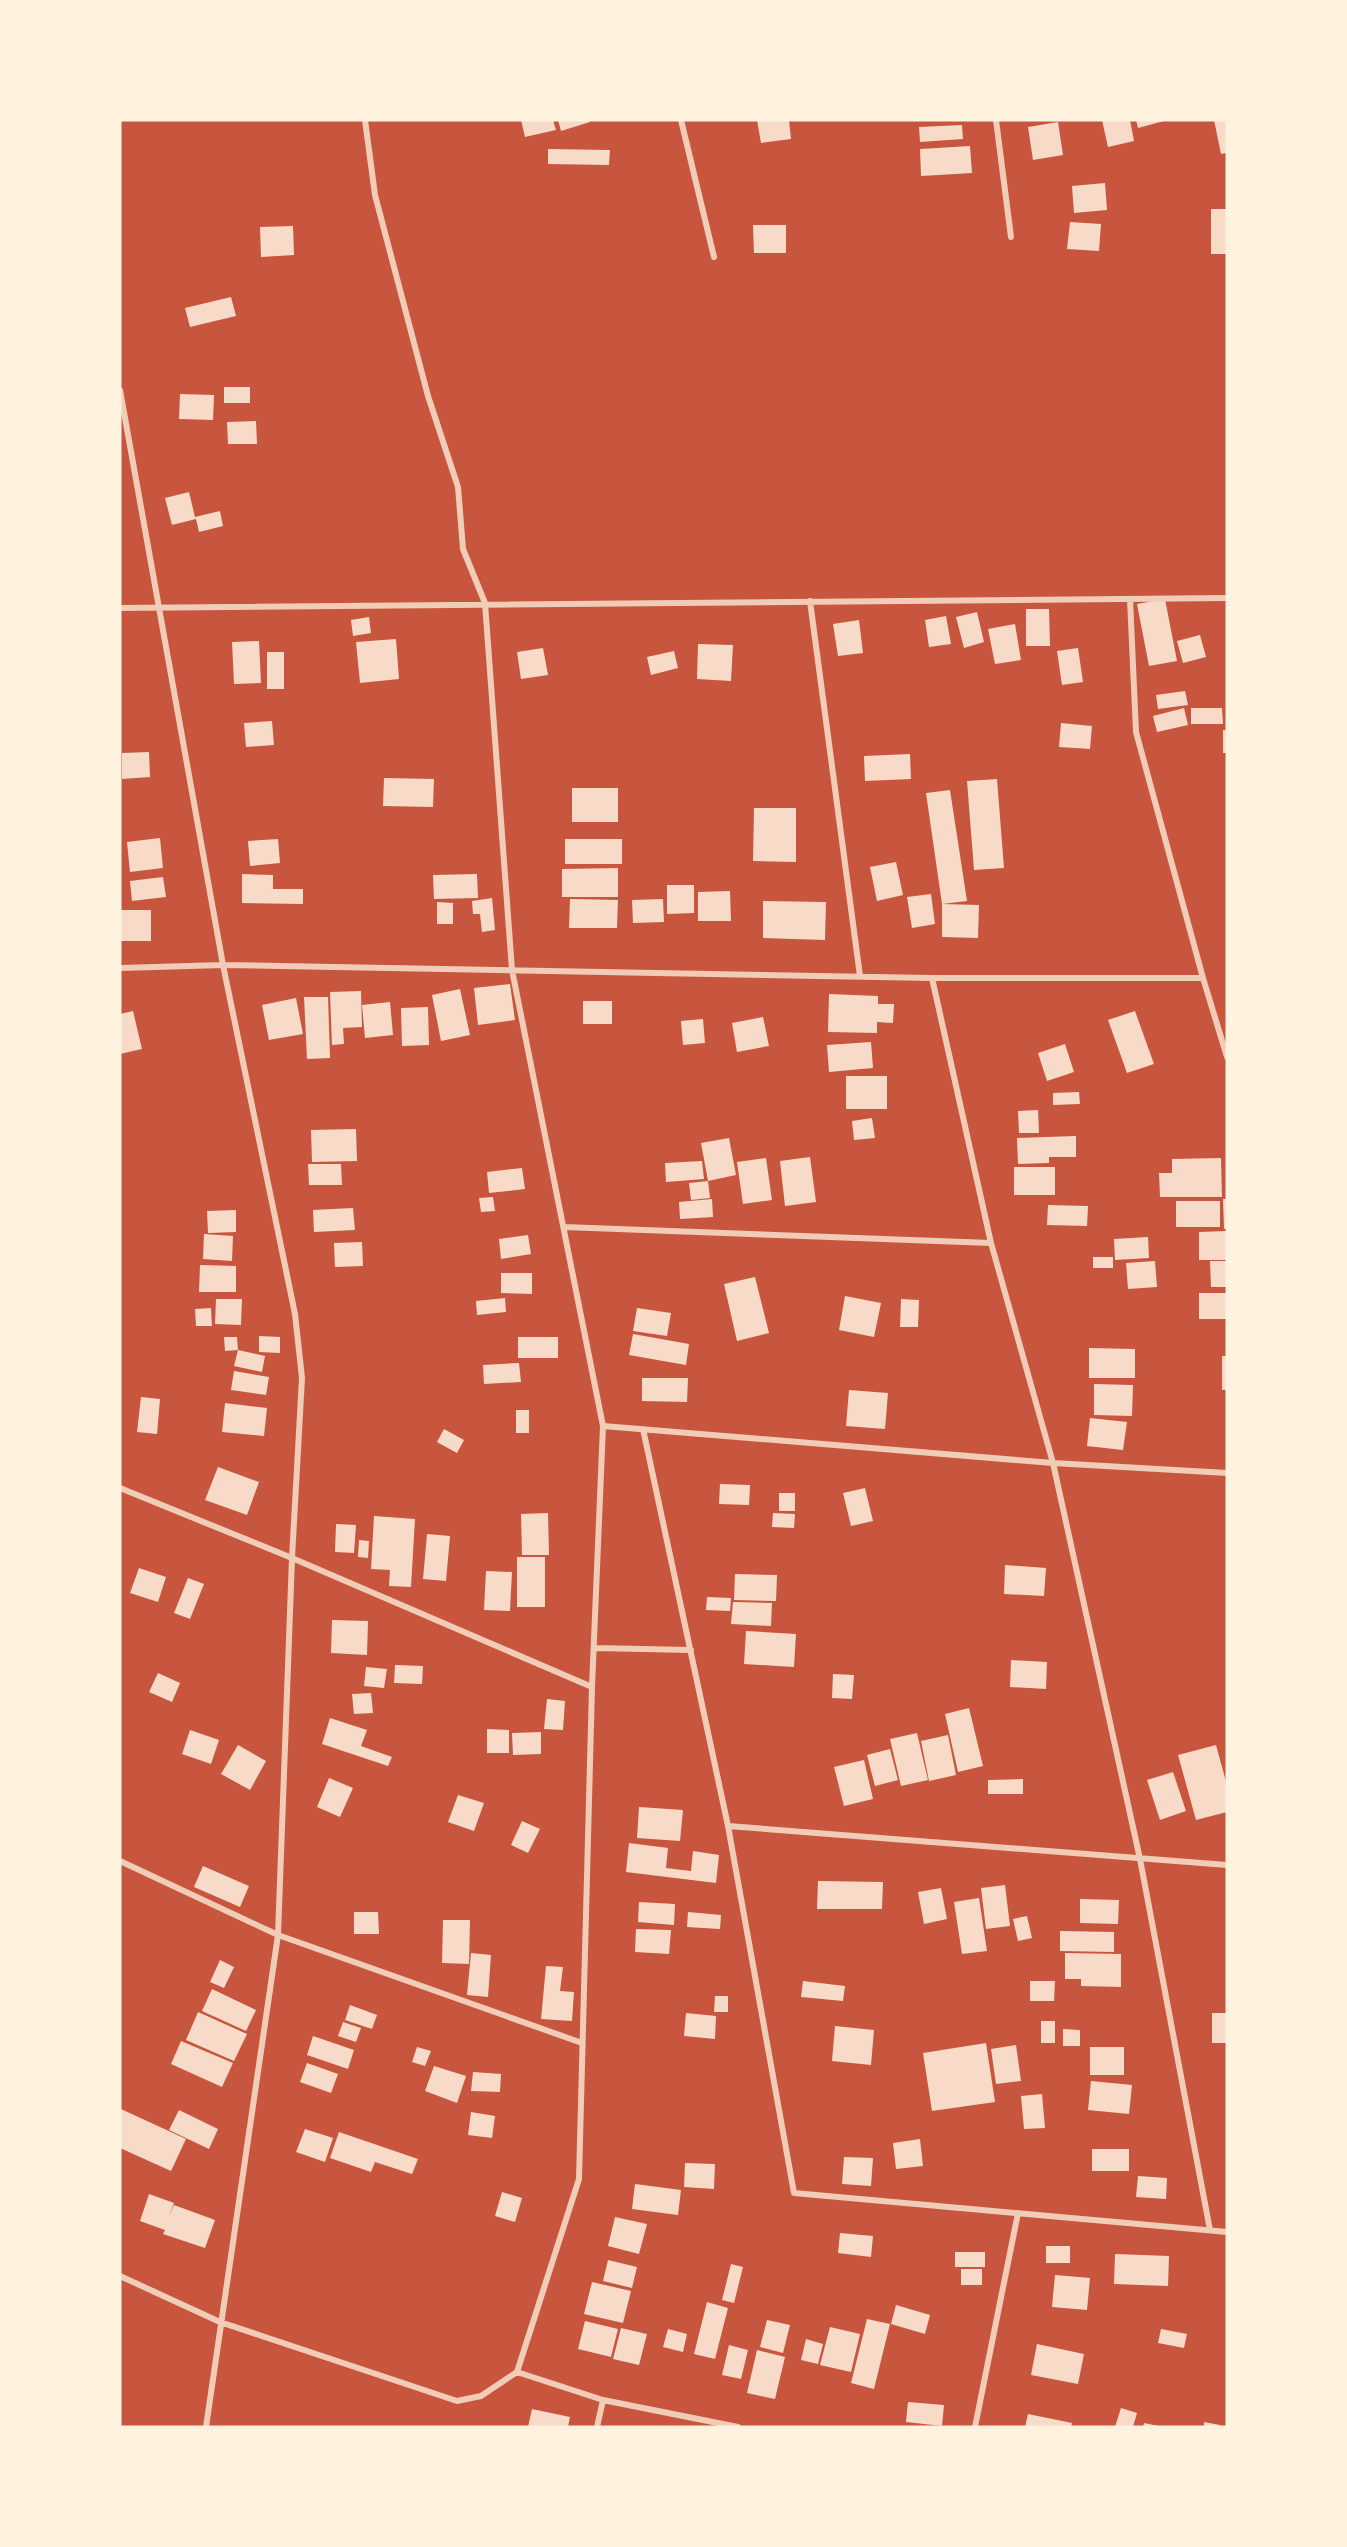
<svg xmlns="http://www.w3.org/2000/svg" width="1347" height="2547" font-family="Overpass,sans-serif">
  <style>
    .building { fill: #f7dbc8 }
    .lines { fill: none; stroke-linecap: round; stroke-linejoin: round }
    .minor { stroke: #f1ccb7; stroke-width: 6 }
  </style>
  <rect width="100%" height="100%" fill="#c8553d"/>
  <path class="building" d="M521,120H553L556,130L525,137Z
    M558,120H590V122L561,131Z
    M757,120H789L791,139L761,143Z
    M1102,120H1130L1134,141L1108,147Z
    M1136,120H1164V121L1138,128Z
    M1214,120H1227V153L1221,154Z
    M1058,122L1063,155L1033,160L1028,127Z
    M962,125L963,139L920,142L919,127Z
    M970,146L972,173L921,176L920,149Z
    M548,149L610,150L609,165L548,164Z
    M1105,183L1107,210L1074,213L1072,186Z
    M1211,209H1227V254H1211Z
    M1070,222L1101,224L1099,251L1067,249Z
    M753,225H786V253H754Z
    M293,226L294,255L261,257L260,227Z
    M231,297L236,316L190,327L185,308Z
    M224,387H250V403H224Z
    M180,394L214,395L213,420L179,419Z
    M256,421L257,444H228L227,422Z
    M189,492L195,517L220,511L223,526L199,532L196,519L172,525L165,498Z
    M1165,599L1177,661L1149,666L1137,604Z
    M1026,609H1049L1050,646H1026Z
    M977,612L984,642L964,648L956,617Z
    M946,616L951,644L929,647L925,620Z
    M369,617L371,633L353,636L351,620Z
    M859,620L863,653L838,656L833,624Z
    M1015,624L1021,660L995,664L988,629Z
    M1200,635L1206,657L1183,663L1177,641Z
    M396,639L399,679L360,683L356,642Z
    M259,641L261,683L234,684L232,642Z
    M698,644L733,645L731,681L697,679Z
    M543,648L548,675L521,679L517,652Z
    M1078,648L1083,682L1062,685L1057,651Z
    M674,651L678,668L651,675L647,657Z
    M267,652H284V689H267Z
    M1185,691L1188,705L1158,709L1156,695Z
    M1184,708L1188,725L1157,732L1153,716Z
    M1191,708H1222L1223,724H1191Z
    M272,721L274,745L246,747L244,723Z
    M1061,723L1092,726L1090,749L1059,747Z
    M1223,730H1227V753H1223Z
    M149,752L150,777L122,779V753Z
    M910,754L911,779L865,781L864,756Z
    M384,778L434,779L433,807L383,806Z
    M997,779L1004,868L974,870L967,781Z
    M572,788H618V822H572Z
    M950,790L967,901L942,904L979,905L978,938L942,937V904L926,793Z
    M754,808H796V862L753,861Z
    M160,838L163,868L130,872L127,842Z
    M278,839L280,863L250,866L248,841Z
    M565,839H622V864H565Z
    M896,862L903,895L877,901L870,867Z
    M618,868V897H562V869Z
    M242,874L273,875V889H303V904L242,903Z
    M477,874L478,898L434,899L433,875Z
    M163,877L166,897L132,901L130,881Z
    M667,885H694V913L667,914Z
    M730,891L731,921H698V892Z
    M931,894L935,924L912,928L907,897Z
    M492,898L495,930L482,932L480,914H473L472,901Z
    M570,899L618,900L617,928H569Z
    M663,899L664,922L633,923L632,900Z
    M763,901L826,902L825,940L763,938Z
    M437,902L453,903V924H437Z
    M120,910H151V941H120Z
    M510,984L515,1020L478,1025L474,988Z
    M460,989L470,1035L441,1041L432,995Z
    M361,991L362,1027L343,1028L344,1044L332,1045L330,992Z
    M829,994L878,996V1004H894L893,1023L877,1022V1033L828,1032Z
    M304,997H328L330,1058L307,1059Z
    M296,998L303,1034L269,1040L262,1005Z
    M583,1001H612V1024H583Z
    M390,1002L393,1035L365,1038L362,1005Z
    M428,1007L429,1045L402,1046L401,1008Z
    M133,1011L142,1049L120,1054V1014Z
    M1135,1011L1154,1064L1127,1073L1108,1020Z
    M763,1017L769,1046L737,1052L732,1023Z
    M703,1019L705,1043L683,1045L681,1021Z
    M871,1042L873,1068L829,1072L827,1045Z
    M1065,1044L1074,1072L1047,1081L1038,1053Z
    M846,1076H887V1109H846Z
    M1079,1092L1080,1104L1053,1105V1093Z
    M1038,1110L1039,1133H1019L1018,1111Z
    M872,1118L875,1138L854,1140L852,1121Z
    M356,1129L357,1161L312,1162L311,1130Z
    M1076,1136V1157H1049V1163L1018,1164L1017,1138Z
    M729,1138L736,1175L708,1181L701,1143Z
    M810,1157L816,1202L785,1206L780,1161Z
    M766,1158L772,1200L743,1204L737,1162Z
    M1221,1158L1222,1197H1160L1159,1173H1172V1159Z
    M702,1161L704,1179L666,1182L665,1163Z
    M308,1164H341L342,1185H309Z
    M1014,1167H1055V1195H1014Z
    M522,1168L525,1189L489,1193L487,1172Z
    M708,1181L710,1198L691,1200L689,1183Z
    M493,1197L495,1211L481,1212L479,1198Z
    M712,1199L713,1217L680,1219L679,1202Z
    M1223,1199H1227V1228L1224,1229Z
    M1176,1201H1220V1227H1176Z
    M1048,1205L1088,1206L1087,1226L1047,1225Z
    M353,1208L355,1230L314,1232L313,1210Z
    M236,1210V1232L208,1233L207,1211Z
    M1227,1231V1260H1199V1232Z
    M204,1234L233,1236L232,1261L203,1259Z
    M528,1235L531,1254L501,1259L499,1239Z
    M1148,1237L1149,1258L1115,1260L1114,1239Z
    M362,1242L363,1266L335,1267L334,1243Z
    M1093,1257H1113V1268H1093Z
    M1155,1261L1157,1287L1128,1289L1126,1263Z
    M1210,1261H1227V1287H1211Z
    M200,1265L236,1266V1292H199Z
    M501,1273H532V1294L501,1293Z
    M755,1277L769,1333L737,1341L724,1284Z
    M1199,1293H1227V1319H1199Z
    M845,1296L881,1303L874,1337L839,1330Z
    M505,1298L506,1312L477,1315L476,1301Z
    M216,1299H242L241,1325L215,1324Z
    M901,1299L919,1300L918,1327H900Z
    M211,1308L212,1326H196L195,1309Z
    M637,1308L671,1313L667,1336L633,1331Z
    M633,1334L689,1344L686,1365L629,1355Z
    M259,1336L280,1337V1353L259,1352Z
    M224,1337H237L238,1350L225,1351Z
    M518,1337H558V1358H518Z
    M1089,1348L1135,1349V1378H1089Z
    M238,1350L265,1356L262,1372L234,1366Z
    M1222,1356H1227V1390H1222Z
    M519,1363L521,1382L484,1384L483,1365Z
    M234,1371L269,1377L266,1395L231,1390Z
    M642,1378H688L687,1402L642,1401Z
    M1094,1384L1133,1385L1132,1416L1094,1415Z
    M849,1390L888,1393L885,1429L846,1426Z
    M141,1397L160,1399L157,1434L137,1432Z
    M225,1403L267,1408L264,1436L222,1432Z
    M516,1410H529V1433H516Z
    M1090,1418L1127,1422L1123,1450L1087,1446Z
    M444,1429L464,1440L457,1453L437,1442Z
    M218,1467L259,1482L247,1515L205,1500Z
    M720,1484L750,1485L749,1505L719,1504Z
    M865,1488L873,1521L851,1526L843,1493Z
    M779,1493H795V1511H779Z
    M548,1513L549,1555H522L521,1514Z
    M773,1513L795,1514L794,1528L772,1527Z
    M374,1516L415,1519L411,1587L389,1586L390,1570L371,1569Z
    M336,1524L356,1525L354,1553L335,1552Z
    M427,1534L450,1536L446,1581L423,1579Z
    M359,1540L369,1541L368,1558L358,1557Z
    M517,1557H545V1607H517Z
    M1005,1565L1046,1568L1044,1596L1004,1594Z
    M139,1568L166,1577L158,1602L130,1593Z
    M486,1571L512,1572L510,1611L484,1610Z
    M735,1574L777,1575L776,1601L734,1600Z
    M188,1578L204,1584L190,1619L174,1613Z
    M707,1597L731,1598L730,1611L706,1610Z
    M733,1602L772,1603L771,1626L731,1624Z
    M332,1620L368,1621L367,1655L331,1653Z
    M746,1631L796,1634L794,1667L744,1664Z
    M1011,1660L1047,1662L1046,1689L1010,1687Z
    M395,1665L423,1666L422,1684L394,1683Z
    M366,1667L387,1669L384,1688L364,1686Z
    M158,1673L180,1683L172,1702L149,1692Z
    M833,1674L854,1675L852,1699L832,1698Z
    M371,1693L373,1713L354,1714L352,1694Z
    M547,1699L565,1701L563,1730L544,1729Z
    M969,1708L983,1766L958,1772L945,1714Z
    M330,1718L367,1730L361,1746L392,1757L388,1766L322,1744Z
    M487,1729L509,1730V1753H487Z
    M190,1730L219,1740L211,1764L182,1754Z
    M541,1732V1754L513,1755L512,1733Z
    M917,1733L928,1780L901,1786L890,1739Z
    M948,1735L956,1775L929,1781L921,1741Z
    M238,1745L266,1761L250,1790L221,1774Z
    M1216,1745L1227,1785V1812L1196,1820L1178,1755Z
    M890,1749L898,1780L875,1786L867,1755Z
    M864,1760L873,1799L844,1806L834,1767Z
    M1173,1772L1186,1811L1160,1820L1147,1780Z
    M329,1778L353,1788L340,1817L317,1807Z
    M1023,1779V1794H988V1780Z
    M458,1795L484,1803L474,1831L448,1822Z
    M639,1807L683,1810L680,1841L637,1838Z
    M522,1821L540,1829L528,1853L511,1845Z
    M629,1843L668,1848L666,1868L691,1871L693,1851L719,1855L716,1883L626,1872Z
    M203,1866L249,1886L240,1907L194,1887Z
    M818,1881L883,1882L882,1909H817Z
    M1005,1885L1010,1926L986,1929L981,1888Z
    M941,1888L947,1919L924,1924L918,1892Z
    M979,1898L987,1951L962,1954L954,1902Z
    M1080,1899L1119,1900L1118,1924L1080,1923Z
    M639,1902L675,1904L674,1925L638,1922Z
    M354,1912H378L379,1934H354Z
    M688,1912L721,1915L720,1929L687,1927Z
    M1027,1916L1032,1938L1018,1941L1013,1919Z
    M443,1920H470L469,1964L442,1963Z
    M636,1929L671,1930L669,1954L635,1952Z
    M1060,1931L1114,1932V1952L1060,1951Z
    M471,1953L491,1955L488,1997L467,1995Z
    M1065,1953L1121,1954V1987L1081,1986V1979H1065Z
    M220,1960L234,1967L224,1988L210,1982Z
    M546,1966L563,1967L560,1991L574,1992L572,2021L541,2019Z
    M803,1981L845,1986L843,2001L801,1997Z
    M1030,1981H1055L1054,2001H1030Z
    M212,1989L256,2010L246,2031L202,2011Z
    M715,1996H728V2012H714Z
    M350,2005L377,2015L372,2029L345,2020Z
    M198,2012L247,2034L234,2061L186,2040Z
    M686,2013L716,2016L715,2039L684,2036Z
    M1212,2013H1227V2043H1212Z
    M1041,2021H1055V2043H1041Z
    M343,2022L361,2028L356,2042L338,2036Z
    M835,2026L874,2030L871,2065L832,2061Z
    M1063,2029L1080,2030V2046H1063Z
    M313,2036L354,2050L348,2069L307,2055Z
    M181,2041L233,2063L222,2087L171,2064Z
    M986,2043L995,2102L932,2111L923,2053Z
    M1016,2045L1021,2081L996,2084L991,2049Z
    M417,2047L431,2051L425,2066L412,2062Z
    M1090,2047H1124V2075H1090Z
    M307,2063L338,2074L331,2093L300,2082Z
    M434,2066L466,2076L457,2103L425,2091Z
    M473,2072L501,2074L500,2092L471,2091Z
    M1091,2081L1132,2085L1129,2114L1088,2110Z
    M1042,2094L1045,2128L1024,2129L1021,2096Z
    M121,2109L186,2139L171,2171L120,2148Z
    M179,2110L218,2129L209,2149L169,2130Z
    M471,2112L495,2116L492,2138L468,2135Z
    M305,2129L333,2138L325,2162L296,2152Z
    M339,2132L418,2159L412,2174L375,2162L371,2172L330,2158Z
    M920,2139L923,2166L896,2169L893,2143Z
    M1092,2149H1129V2171H1092Z
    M844,2157L873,2158L871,2186L842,2184Z
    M685,2163L715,2164L714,2189L684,2187Z
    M1138,2176L1167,2178L1166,2199L1136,2197Z
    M635,2184L681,2190L678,2215L632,2209Z
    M502,2192L522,2198L515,2222L495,2216Z
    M149,2194L174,2203L169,2216L174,2205L215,2220L205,2248L163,2234L165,2230L140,2221Z
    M615,2217L647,2224L639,2254L608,2246Z
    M840,2233L873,2236L871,2257L838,2253Z
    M1046,2246H1070V2263H1046Z
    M955,2252H985V2267H955Z
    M1115,2254L1169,2256L1168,2286L1114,2284Z
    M608,2260L637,2267L632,2288L603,2281Z
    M731,2264L743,2267L734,2303L722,2300Z
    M961,2269H982V2285H961Z
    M1055,2275L1090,2278L1087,2310L1052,2307Z
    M592,2282L631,2291L623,2323L584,2314Z
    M707,2302L728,2308L715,2359L694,2354Z
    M896,2305L930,2315L925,2334L891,2324Z
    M867,2319L890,2324L874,2389L851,2383Z
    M767,2320L790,2325L783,2353L760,2347Z
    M585,2321L618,2329L611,2357L578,2349Z
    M830,2327L860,2334L851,2372L820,2365Z
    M621,2328L647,2334L639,2365L613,2359Z
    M668,2329L687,2334L683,2352L663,2347Z
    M1161,2329L1187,2334L1184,2348L1158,2343Z
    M806,2339L823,2344L818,2364L801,2360Z
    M1037,2344L1084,2354L1078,2384L1031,2375Z
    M729,2345L748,2350L741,2379L722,2375Z
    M757,2350L785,2357L775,2399L747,2393Z
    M908,2402L944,2405L942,2426L906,2422Z
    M1121,2408L1137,2413L1133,2427H1115Z
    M532,2409L570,2417L568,2427H528Z
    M1028,2414L1072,2423L1071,2427H1025Z
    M1204,2422L1220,2425L1219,2427H1204Z
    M1144,2423L1159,2426V2427H1143Z"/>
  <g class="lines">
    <path class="minor" d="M365,120L375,195L428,396L458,487L463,549L485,603L512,970L603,1426L592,1687L579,2179L517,2372L603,2400L738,2427
      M681,120L714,257
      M996,120L1011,237
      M120,390L223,965L295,1314L302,1378L292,1558L278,1935L206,2427
      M1130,599L1136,732L1203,978L1227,1057
      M810,601L860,976
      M120,608L1227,598
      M120,968L223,965L932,978H1203
      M932,978L991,1243L1053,1463L1140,1859L1210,2230
      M564,1227L991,1243
      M603,1426L1053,1463L1227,1473
      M643,1429L728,1826L794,2193L1227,2232
      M120,1488L292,1558L592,1687
      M594,1648L691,1650
      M728,1826L1227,1865
      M120,1861L278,1935L582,2043
      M120,2276L220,2322L457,2401L481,2396L517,2372
      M597,2427L603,2400
      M975,2427L1018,2213"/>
  </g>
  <rect width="1347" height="2547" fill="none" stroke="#fff3e0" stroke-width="243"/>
</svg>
